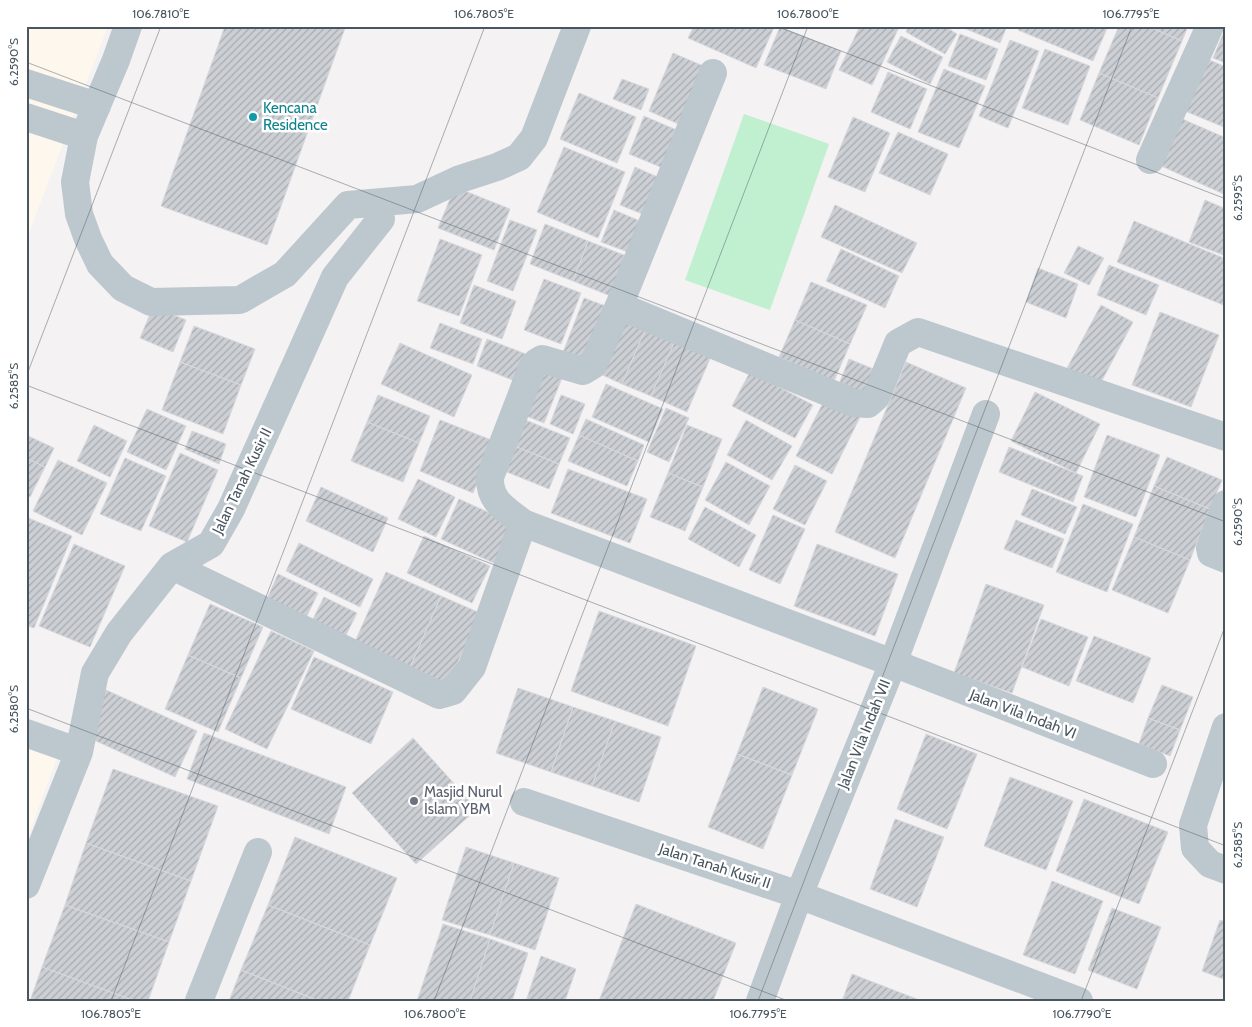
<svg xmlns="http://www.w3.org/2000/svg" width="1252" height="1027" font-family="Cabin,sans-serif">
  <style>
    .commercial { fill: #fdf7ed }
    .pitch { fill: #c1f0d1 }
    .building { fill: url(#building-hatch); stroke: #d6d8dd }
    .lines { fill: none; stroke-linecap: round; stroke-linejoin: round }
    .minor { stroke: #bdc7ce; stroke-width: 28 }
    .ticks { fill: none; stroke: #49565f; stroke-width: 1; stroke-opacity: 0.45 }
    .culture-dot { fill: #0f9aa8; stroke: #fff; stroke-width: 2 }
    .worship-dot { fill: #6b7280; stroke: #fff; stroke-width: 2 }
    .labels { text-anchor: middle; stroke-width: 5; stroke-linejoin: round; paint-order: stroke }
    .culture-label { font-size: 15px; fill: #0d838f; stroke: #fff; text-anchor: start }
    .street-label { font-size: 15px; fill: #49565f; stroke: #fff }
    .worship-label { font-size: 15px; fill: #5b616d; stroke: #fff; text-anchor: start }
    .neatline { fill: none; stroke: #49565f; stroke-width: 2 }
    .ticks-label { font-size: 12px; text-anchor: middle; fill: #49565f }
  </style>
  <defs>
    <pattern id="building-hatch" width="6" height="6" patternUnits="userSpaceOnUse" patternTransform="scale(1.25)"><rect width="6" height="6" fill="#cccfd4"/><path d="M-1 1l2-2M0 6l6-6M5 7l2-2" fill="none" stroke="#a8abaf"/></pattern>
  </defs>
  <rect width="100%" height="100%" fill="#f4f2f2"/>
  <path class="commercial" d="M26,26H108L26,241Z
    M26,740L59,753L26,842Z"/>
  <path class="pitch" d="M744,114L829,144L770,310L685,280Z"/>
  <path class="building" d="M225,26H341L345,28L267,245L161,206Z
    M694,26H773L774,27L756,68L688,38Z
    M860,26L899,27L872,85L839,70Z
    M909,26H944L957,34L945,54L906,32Z
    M959,26H1007L1000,43Z
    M1020,26H1108L1093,61L1018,30Z
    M1119,26H1147L1182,41L1158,98L1099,73Z
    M1147,26H1188L1182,41Z
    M780,27L841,51L826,89L764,65Z
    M1226,27V63L1213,58Z
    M960,34L998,49L986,80L948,66Z
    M901,36L943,57L930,84L887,62Z
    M1010,40L1039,51L1008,128L979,116Z
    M1045,49L1090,66L1068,125L1022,108Z
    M673,53L708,68L683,126L649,111Z
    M1207,59L1226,67V128L1185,111Z
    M944,69L985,86L959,148L918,132Z
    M888,72L927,89L910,129L871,112Z
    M1099,73L1158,98L1139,145L1080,120Z
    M622,79L649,89L641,110L613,99Z
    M579,93L636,117L617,163L560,139Z
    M644,116L679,131L663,168L629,154Z
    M853,117L890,133L865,192L828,177Z
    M1180,118L1226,138V195L1159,165Z
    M898,132L948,154L930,195L879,173Z
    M564,147L625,172L598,238L537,212Z
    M635,167L660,178L645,215L620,205Z
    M455,187L510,209L494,250L438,228Z
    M1205,200L1226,209V256L1189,242Z
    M835,205L917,243L902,273L821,237Z
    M614,210L640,221L628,252L601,242Z
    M510,220L537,230L513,291L487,281Z
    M1134,221L1226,259V306L1117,262Z
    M545,224L588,241L573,281L530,264Z
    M440,239L482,255L459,316L417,301Z
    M588,241L629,257L613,297L573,281Z
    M1078,246L1104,258L1089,285L1064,273Z
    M841,249L899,276L885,308L826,281Z
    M1109,265L1159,285L1146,315L1097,295Z
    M1038,268L1078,284L1066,318L1026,302Z
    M544,279L581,293L561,344L524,330Z
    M811,282L867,305L850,344L795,320Z
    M474,285L516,301L502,339L460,323Z
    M584,298L611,308L588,365L562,355Z
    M1101,305L1133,322L1098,388L1066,370Z
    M153,307L186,320L173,352L140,338Z
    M1160,312L1219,335L1191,407L1132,385Z
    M623,315L647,325L622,384L598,373Z
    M795,320L850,344L834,381L779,357Z
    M440,323L482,339L473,364L430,348Z
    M647,325L676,338L651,396L622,384Z
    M194,326L255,349L241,385L180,362Z
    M676,338L712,354L687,412L651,396Z
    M487,339L531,356L520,383L477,366Z
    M400,343L472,375L454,417L381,384Z
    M849,359L876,370L864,399L837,389Z
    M180,362L241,385L223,434L162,410Z
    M906,362L966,388L895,558L835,532Z
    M540,369L562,378L544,423L521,414Z
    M750,372L813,405L795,438L732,406Z
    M606,384L663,409L649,442L592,417Z
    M1035,392L1100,424L1076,473L1011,441Z
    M378,395L430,416L419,443L367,422Z
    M561,395L585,404L573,434L550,424Z
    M825,399L860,417L832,474L796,456Z
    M666,408L689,418L669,462L647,452Z
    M147,409L186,426L166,470L127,452Z
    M518,417L570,438L559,464L507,443Z
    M586,419L644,445L638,461L579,435Z
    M440,420L494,441L473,493L420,471Z
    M746,420L792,446L772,480L727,455Z
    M367,422L419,443L403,482L351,461Z
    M94,425L127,441L110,477L77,461Z
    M687,425L722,439L703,487L668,473Z
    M192,431L226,444L219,464L185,449Z
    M26,435L54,448L45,467L26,458Z
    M579,435L638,461L627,486L568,461Z
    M1107,435L1160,455L1136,517L1084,497Z
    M507,443L559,464L549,489L497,468Z
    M1009,447L1083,476L1073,502L999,472Z
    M180,453L218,470L187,542L149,526Z
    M1167,457L1222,480L1210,509L1154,486Z
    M26,458L45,467L30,497L26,495Z
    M125,458L166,476L141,531L100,514Z
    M58,460L107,483L82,535L33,511Z
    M726,462L770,486L749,525L705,500Z
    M795,465L827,481L805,525L773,509Z
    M568,469L647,499L630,543L551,513Z
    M668,473L703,487L685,531L650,517Z
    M418,479L455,497L436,537L398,519Z
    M1154,486L1210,509L1190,560L1134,537Z
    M321,487L388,518L373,552L306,521Z
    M1032,489L1077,507L1065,534L1021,515Z
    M459,499L514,524L496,564L441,539Z
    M1083,504L1133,524L1107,592L1056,572Z
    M705,507L756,535L739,567L688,539Z
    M773,515L805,529L780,584L749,570Z
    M26,517L72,536L34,628L26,625Z
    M1016,520L1064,539L1052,568L1004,549Z
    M424,536L490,566L472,603L407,573Z
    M1134,537L1190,560L1168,613L1112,590Z
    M299,543L373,579L360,607L286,571Z
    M74,544L125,566L90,647L39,626Z
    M817,544L898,574L875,636L794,606Z
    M386,572L441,596L409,670L353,646Z
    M278,574L318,593L303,624L264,606Z
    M986,584L1044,605L1012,693L954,673Z
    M441,596L480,613L447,686L409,670Z
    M324,597L357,613L342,643L309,627Z
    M210,604L263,627L241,678L188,655Z
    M599,611L696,646L668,726L571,691Z
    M1041,619L1088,637L1069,686L1022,667Z
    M271,631L314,651L267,749L225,729Z
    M1094,636L1151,658L1133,703L1076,681Z
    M188,655L241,678L218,732L165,709Z
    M314,657L393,692L371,744L291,709Z
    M1162,685L1193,697L1180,730L1148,718Z
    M763,687L818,709L792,775L737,754Z
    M518,688L573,707L551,772L496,753Z
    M106,690L197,731L175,777L85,736Z
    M573,707L615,721L592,786L551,772Z
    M1148,718L1180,730L1170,756L1139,744Z
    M615,721L661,737L639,802L592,786Z
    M204,733L346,787L329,834L187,779Z
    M926,734L977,754L947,829L897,809Z
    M413,738L477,809L416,864L352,793Z
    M737,754L792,775L763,849L708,827Z
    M113,769L218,806L191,881L86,843Z
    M1010,777L1073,801L1046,870L984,846Z
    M1084,799L1168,832L1139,904L1056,871Z
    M895,819L944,837L917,907L870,889Z
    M295,837L397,878L370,945L268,905Z
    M86,843L191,881L169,942L65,905Z
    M466,847L514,863L490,935L442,920Z
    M514,863L559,878L535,950L490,935Z
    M1052,881L1103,901L1075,974L1023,955Z
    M636,904L736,943L713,1001H599Z
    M65,905L169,942L148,1001H135L42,967Z
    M268,905L370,945L348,1001H319L241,970Z
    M1112,908L1161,927L1137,989L1088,970Z
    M1220,920L1226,922V980L1202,971Z
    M443,924L490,939L470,1001H417Z
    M490,939L528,953L512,1001H470Z
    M541,956L576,969L565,1001H526Z
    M42,967L135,1001H30Z
    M241,970L319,1001H229Z
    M852,974L922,1001H842Z"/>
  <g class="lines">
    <path class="minor" d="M128,26L116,60L84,136L75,182L79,214L88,239L100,264L123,288L151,302L240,300L285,274L348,205L417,199L460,179L497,167L519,157L534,138L577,26
      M26,83L97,106
      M26,117L84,136
      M1150,160L1210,26
      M619,306L713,73
      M986,414L893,663L1153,764
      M1226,504L1210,548L1211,553L1226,559
      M523,523L893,663L799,895L1079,1001
      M172,566L439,695L453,691L472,667L523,523C506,509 489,502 490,477L532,368L537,362L542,359L583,371L593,365L619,306L854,403L868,404L876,397L898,343L918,332L1226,437
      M1226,727L1193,825L1195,848L1210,864L1226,870
      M26,733L79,752L26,885
      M79,752L95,673L119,633L172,566L211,544L231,509L335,277L381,219
      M524,802L799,895L760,1001
      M199,1001L258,852"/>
  </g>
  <path class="ticks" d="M776,26L1226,199M26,62L1226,522M26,377L161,26M26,385L1226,846M26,708L788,1001M111,1001L485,26M434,1001L808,26M758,1001L1132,26M1081,1001L1226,624"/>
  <circle class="culture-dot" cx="253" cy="117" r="5"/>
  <circle class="worship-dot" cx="414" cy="801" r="5"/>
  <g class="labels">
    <g class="culture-label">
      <text x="263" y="113">Kencana<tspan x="263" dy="17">Residence</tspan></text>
    </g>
    <g class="street-label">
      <text transform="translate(242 481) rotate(-64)" y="5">Jalan Tanah Kusir II</text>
      <text transform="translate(1023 714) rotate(21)" y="5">Jalan Vila Indah VI</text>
      <text transform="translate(864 734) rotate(-68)" y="5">Jalan Vila Indah VII</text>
      <text transform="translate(715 866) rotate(18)" y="5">Jalan Tanah Kusir II</text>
    </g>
    <g class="worship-label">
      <text x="424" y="797">Masjid Nurul<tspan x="424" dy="17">Islam YBM</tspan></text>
    </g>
  </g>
  <rect width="1252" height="1027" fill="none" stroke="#ffffff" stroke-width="55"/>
  <rect x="28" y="28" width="1196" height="972" class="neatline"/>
  <g class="ticks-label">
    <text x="161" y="18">106.7810°E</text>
    <text x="484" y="18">106.7805°E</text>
    <text x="808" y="18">106.7800°E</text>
    <text x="1131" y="18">106.7795°E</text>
    <text transform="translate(14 62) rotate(-90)" y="4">6.2590°S</text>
    <text transform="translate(1238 198) rotate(-90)" y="4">6.2595°S</text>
    <text transform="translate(14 386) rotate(-90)" y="4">6.2585°S</text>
    <text transform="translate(1238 522) rotate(-90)" y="4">6.2590°S</text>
    <text transform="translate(14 709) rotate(-90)" y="4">6.2580°S</text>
    <text transform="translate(1238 845) rotate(-90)" y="4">6.2585°S</text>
    <text x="111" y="1018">106.7805°E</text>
    <text x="435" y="1018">106.7800°E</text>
    <text x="758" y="1018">106.7795°E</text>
    <text x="1082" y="1018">106.7790°E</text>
  </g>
</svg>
